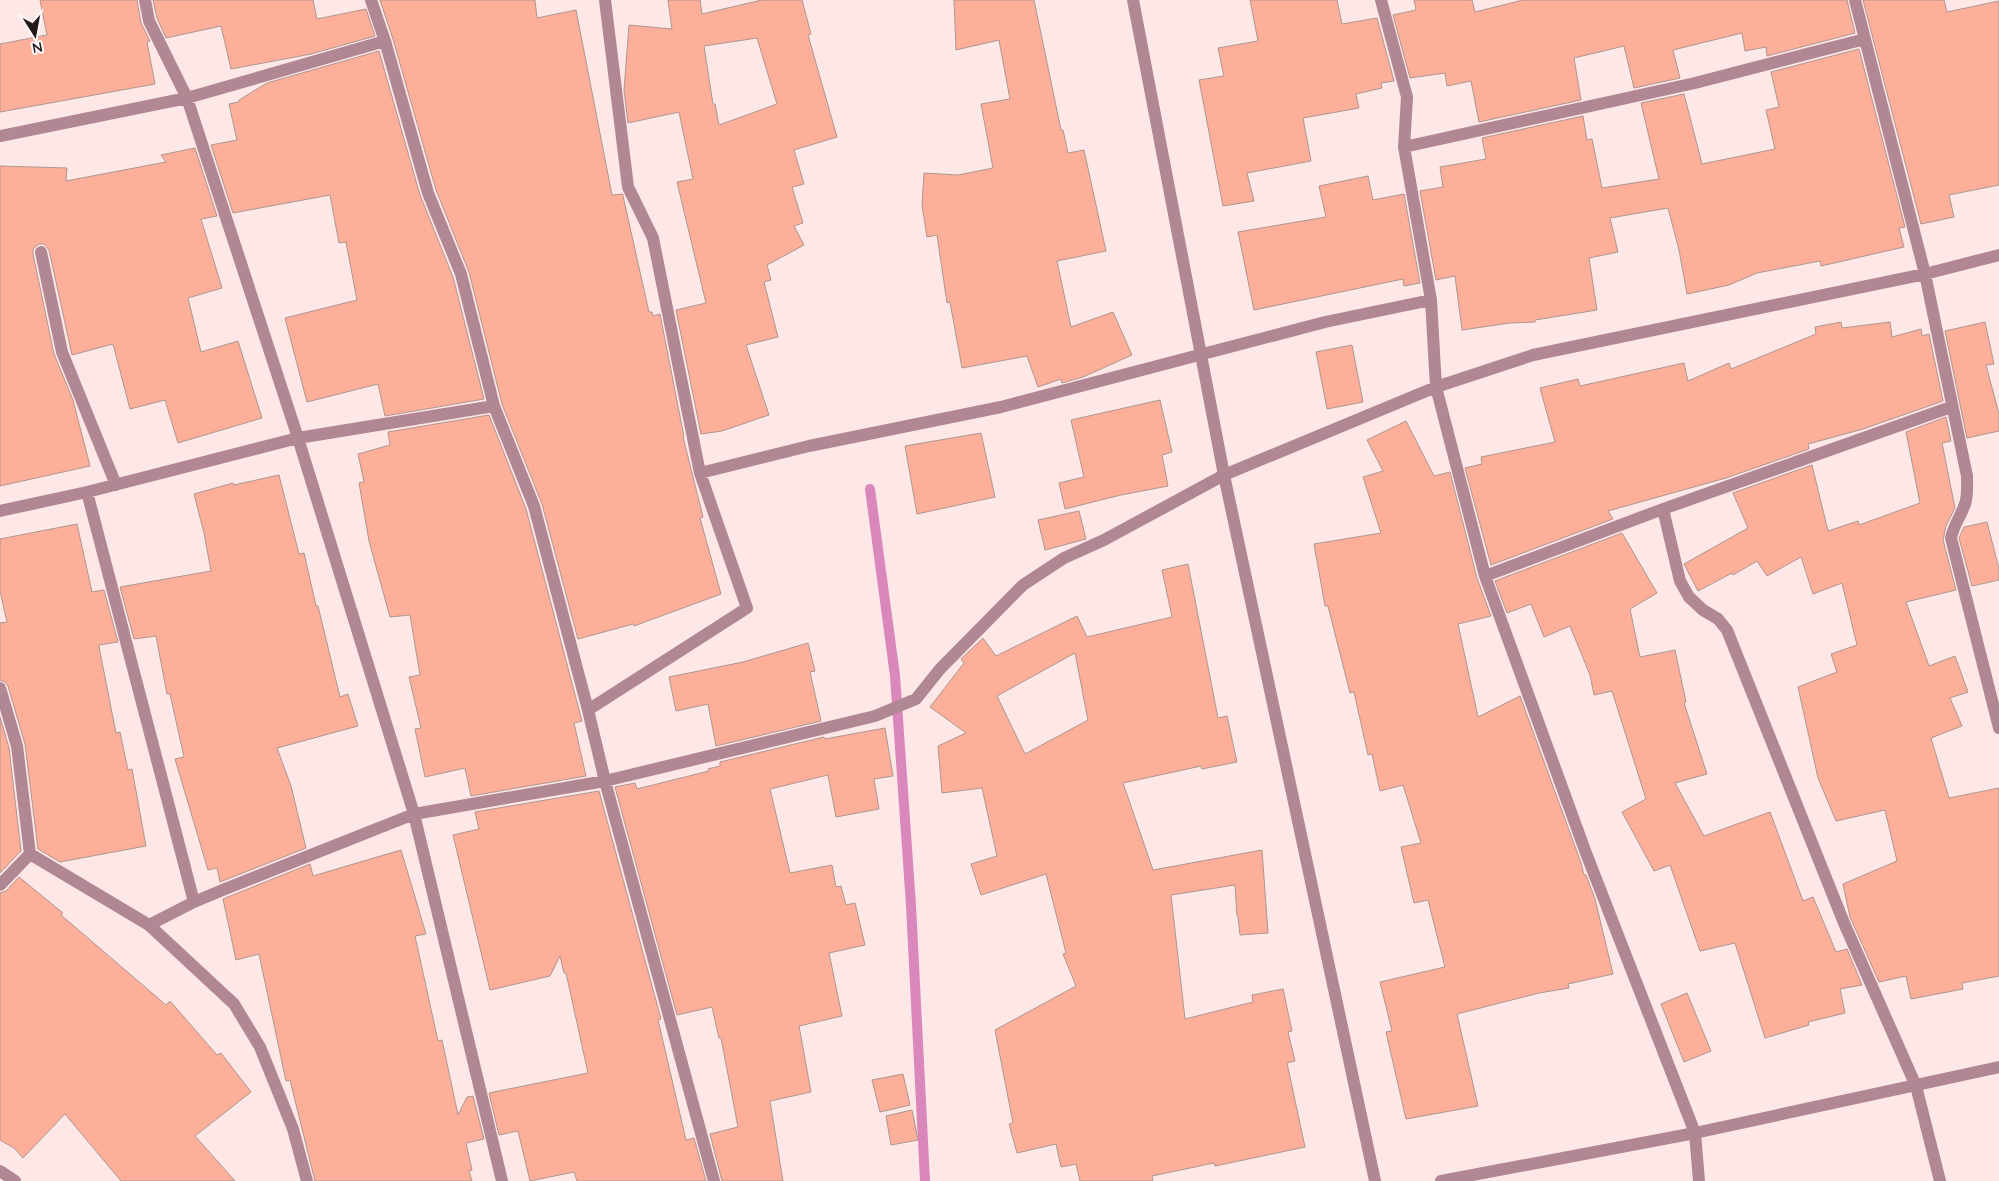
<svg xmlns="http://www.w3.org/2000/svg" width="1999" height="1181" font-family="Quicksand,sans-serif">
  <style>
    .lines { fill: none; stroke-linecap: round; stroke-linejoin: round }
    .stream { stroke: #da87bc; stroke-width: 10 }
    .building { fill: #fdaf99; stroke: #ae9690; fill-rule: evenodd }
    .minor { stroke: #b18793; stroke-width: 12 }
    .tertiary { stroke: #b18793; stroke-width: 12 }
  </style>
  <rect width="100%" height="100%" fill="#fde7e7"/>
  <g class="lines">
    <path class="stream" d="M870,489L895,676L911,905L925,1181"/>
  </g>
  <path class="building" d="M40,0H137L141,23L150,41L147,42L155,84L0,112V44L47,35Z
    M153,0H313L317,19L366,9L375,36L311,54L231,69L221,26L166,38L157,18Z
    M380,0H535L537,18L576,10L612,195L623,194V196L649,312H652L653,316L660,314L684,437H683L703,517L700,518L721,594L634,626L633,624L578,639L542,504L502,404L469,272L436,190L393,39Z
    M668,0H700L702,14L762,0H802L811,34L808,35L837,137L794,150L804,184L792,187L803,223L794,226L804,245L767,265L771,280L764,282L778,337L746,345L769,415L722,431L701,434L676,310L706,303L677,182L693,179L679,112L628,123L624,90L629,25L672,29ZM757,38L777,104L719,125L715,104H713L704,46Z
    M954,0H1034L1061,130H1063L1068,153L1084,150L1106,251L1057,261L1071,327L1113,312L1132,355L1083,377L1062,383L1061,379L1038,387L1027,356L962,368L950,302L947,303L937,235L927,237L922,205L924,173L958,175L993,168L981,104L1010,99L999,40L956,50Z
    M1250,0H1337L1342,24L1377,18L1394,81L1381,83L1382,88L1356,94L1359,108L1303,118L1311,161L1247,173L1254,201L1223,206L1199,80L1224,76L1218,48L1258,41Z
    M1414,0H1472L1475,12L1523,0H1847L1855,33L1767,56L1766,47L1745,51L1742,33L1673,50L1680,78L1634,88L1624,46L1574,58L1581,100L1479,122L1471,81L1447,86L1445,73L1410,78L1393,15L1416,10Z
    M1863,0H1944L1947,12L1999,1V185L1949,195L1954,217L1921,224Z
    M1859,49L1905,227L1899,228L1904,247L1821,266L1820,261L1757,273L1729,285L1687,294L1679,250L1668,208L1610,218L1618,252L1589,258L1597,310L1535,320V322L1510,323L1462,330L1455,276L1436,280L1420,191L1443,187L1440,167L1486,159L1482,138L1583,116L1587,140L1592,139L1602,188L1659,179L1641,103L1684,94L1702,164L1775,149L1766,110L1779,107L1771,72Z
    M379,51L420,195L453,277L484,399L385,416L378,384L307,402L285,318L357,300L346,242L339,243L330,195L233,213L211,145L237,140L229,104L239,102V100L267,83Z
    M195,148L217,216L201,219L222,288L188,298L201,352L238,341L262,418L178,443L165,400L130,409L113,344L72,355L49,250L44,244H39L33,249V254L54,354L73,400L90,466L0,486V166L67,168L66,181L166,162L161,155Z
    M1368,176L1373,200L1404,194L1420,283L1404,286L1403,279L1254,310L1238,232L1326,217L1319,186Z
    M1841,322L1842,328L1890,322L1892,337L1921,329L1922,336L1929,334L1943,401L1863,429L1808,444L1809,449L1726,478L1608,511L1613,519L1491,565L1465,468L1482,464L1481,457L1555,442L1540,388L1578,379L1580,386L1684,363L1688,381L1729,363L1731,369L1816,334L1815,327Z
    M1985,322L1994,364L1986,365L1999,414V431L1967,438L1945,331Z
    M1352,345L1363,402L1327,409L1316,352Z
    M1160,400L1172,452L1162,455L1168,486L1121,495L1065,509L1059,483L1084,477L1071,420Z
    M489,415L526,509L582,721L574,723L586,776L471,796L465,768L425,777L415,729L421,728L409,677L420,675L410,615L390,617L369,541L359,483L364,482L358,454L390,445L388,432Z
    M1946,417L1951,441L1942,443L1955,508L1946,526L1943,540L1956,590L1906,602L1929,666L1955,656L1968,692L1950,698L1962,726L1931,738L1949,798L1999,788V976L1962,983L1963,989L1911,999L1906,976L1879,982L1850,917L1843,884L1897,861L1885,810L1836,821L1818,778L1798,687L1837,672L1831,654L1857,645L1842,583L1813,594L1801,557L1767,576L1757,561L1733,575L1732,573L1698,591L1684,564L1748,528L1733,493L1812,465L1828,531L1858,521L1859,525L1920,503L1906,432Z
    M1406,421L1434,476L1450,472L1477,578L1491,616L1458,624L1478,717L1520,696L1581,863L1584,875H1586L1595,899L1613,974L1568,984L1569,988L1539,993L1457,1014L1478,1106L1406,1119L1386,1032L1392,1031L1380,982L1445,967L1428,900L1414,903L1401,847L1421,843L1403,785L1380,791L1372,754L1368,755L1354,692L1350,693L1328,606H1325L1314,544L1381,533L1363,477L1383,471L1367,440Z
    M981,433L995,497L917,514L905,446Z
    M279,475L299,554L304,553L316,606H318L340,697L348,694L358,726L277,748L291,786L306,848L220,882L217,868L208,870L175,759L184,757L170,694H167L156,636L134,639L120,587L211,571L204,533L194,494L233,483L234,485Z
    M1079,511L1086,539L1045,550L1038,520Z
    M1987,522L1999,569V580L1972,586L1959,538L1964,527Z
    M77,524L92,592L104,590L118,642L99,645L100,652L116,733L120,732L128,770L132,769L146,846L60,862L38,849L25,744L8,686L5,682L0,680V623L7,622L0,591V539Z
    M1622,533L1657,593L1630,609L1640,657L1675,650L1686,702L1684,703L1707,774L1675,783L1704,836L1770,812L1803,901L1813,897L1836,952L1847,949L1862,985L1840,989L1845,1013L1808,1022L1809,1025L1765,1038L1735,943L1700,951L1670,865L1654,871L1622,812L1646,799L1612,691L1594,695L1590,675L1570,626L1544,637L1531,604L1507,613L1495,581Z
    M1188,564L1218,718L1227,716L1237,762L1202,769L1201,766L1123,783L1153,870L1262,850L1268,933L1240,935L1238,916H1237L1235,885L1171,895L1185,1019L1253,1002L1252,995L1283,989L1292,1031L1288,1032L1295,1061L1287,1063L1305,1147L1215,1166L1214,1163L1152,1176L1153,1181H1080L1076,1164L1061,1167L1056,1144L1017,1153L1009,1124L1013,1123L995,1030L1076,986L1063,954L1066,953L1046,874L981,895L971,864L997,856L982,788L942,793L938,746L966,733L930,707L964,663L961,659L983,638L996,656L1077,616L1087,637L1172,617L1162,570ZM1075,653L1088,720L1025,754L997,696Z
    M808,643L815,671L810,672L821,721L716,746L708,704L676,711L669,677L743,662Z
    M0,717L9,748L21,851L0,873Z
    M885,728L893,776L874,779L879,809L836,817L828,775L770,789L790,873L832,865L836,887L841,886L846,905L855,903L865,945L829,953L842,1016L799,1026L811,1092L770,1101L783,1181H722L710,1134L738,1127L721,1038H719L712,1007L677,1015L615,787L635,783L637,789L709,771L708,769L720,766V762L824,737L825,739Z
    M599,791L661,1019L658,1020L686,1140L694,1138L706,1181H577L574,1172L530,1181L518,1131L499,1135L489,1093L588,1073L566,973H564L560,956L550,976L490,990L453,835L479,829L475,812Z
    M401,850L426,934L415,936L438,1041L442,1040L458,1115L467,1097L473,1096L484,1139L466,1143L472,1170L469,1171L472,1181H315L290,1080L286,1081L259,954L236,960L223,899L310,864L313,876Z
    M19,877L63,913L61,915L166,1005L170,1001L217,1055L221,1053L251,1092L195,1136L235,1181H121L65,1114L23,1158L14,1148L0,1140V893L6,891Z
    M1687,993L1711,1051L1684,1062L1661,1004Z
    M903,1074L910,1105L880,1112L872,1080Z
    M912,1110L918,1140L891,1145L886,1116Z"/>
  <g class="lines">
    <path class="minor" d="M145,0L149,21L187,98L298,438L414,814L502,1181
      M371,0L385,41L428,193L461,274L494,406L534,506L588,710L605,781L714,1181
      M1381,0L1407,97L1404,147L1431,300L1436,387L1485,576L1586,853L1695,1133L1699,1181
      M1855,0L1925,274L1967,476C1967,486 1968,495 1965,504C1961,516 1954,524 1951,538L1999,728
      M0,136L187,98L385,41
      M1404,147L1695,83L1865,39
      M41,252L62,352L116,485
      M700,473L809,446L1001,407L1325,322L1431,300
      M87,492L194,902
      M1663,509L1680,581L1689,597L1703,610L1718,619L1727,630L1844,923L1916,1086L1940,1181
      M0,511L87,492L298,438L494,406
      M1485,576L1663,509L1951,407
      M0,688L17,746L30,854L149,925L234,1004L260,1047L293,1129L307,1181
      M588,710L747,608L700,473L653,238L628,187L605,0
      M0,885L30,854
      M149,925L194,902L225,889L414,814L605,781L875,716L916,699L940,669L1023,585L1064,558L1104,540L1224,475L1436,387L1533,355L1925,274L1999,255
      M0,1171L15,1181"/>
    <path class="tertiary" d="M1133,0L1224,475L1375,1181
      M1441,1181L1695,1133L1999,1067"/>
  </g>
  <g transform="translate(35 35) rotate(169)" stroke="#fff9f9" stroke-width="4" paint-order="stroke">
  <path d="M0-4L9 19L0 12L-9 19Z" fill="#221919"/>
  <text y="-8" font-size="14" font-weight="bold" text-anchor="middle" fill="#221919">N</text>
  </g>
</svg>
